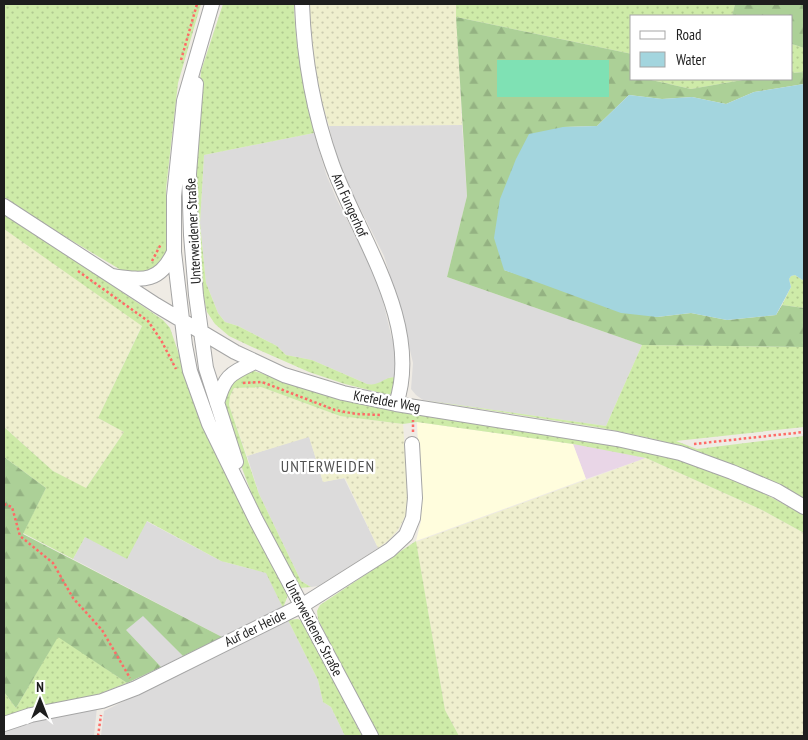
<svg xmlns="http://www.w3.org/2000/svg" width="808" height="740" font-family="'PT Sans Narrow',sans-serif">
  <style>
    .residential { fill: #dcdbdb }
    .industrial { fill: #e9d6e7 }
    .education { fill: #fffddd }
    .farmland { fill: url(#farmland-dots) }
    .grass { fill: url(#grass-dots) }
    .forest { fill: url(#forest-firs) }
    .pitch { fill: #7fe1b4 }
    .water { fill: #a3d5de }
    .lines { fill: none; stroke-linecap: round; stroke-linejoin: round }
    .minor-casing { stroke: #a5a5a5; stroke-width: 16 }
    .path { stroke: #fe6b66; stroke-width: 2.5; stroke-dasharray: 2.5 2.5; stroke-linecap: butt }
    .minor { stroke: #fff; stroke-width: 14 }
    .labels { text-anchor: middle; stroke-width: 4.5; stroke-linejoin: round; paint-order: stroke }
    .street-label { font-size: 14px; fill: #1e1e1e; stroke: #fff }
    .quarter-label { font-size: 16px; letter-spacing: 1px; fill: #515151; stroke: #fff }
  </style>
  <defs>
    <pattern id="farmland-dots" width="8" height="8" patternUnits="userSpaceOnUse" patternTransform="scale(1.25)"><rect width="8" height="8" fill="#efefce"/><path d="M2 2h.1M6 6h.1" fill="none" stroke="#ccccb0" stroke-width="1.8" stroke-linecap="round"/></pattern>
    <pattern id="grass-dots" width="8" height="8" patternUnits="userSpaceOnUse" patternTransform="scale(1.25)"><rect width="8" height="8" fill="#ceeba8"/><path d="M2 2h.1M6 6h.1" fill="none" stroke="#b0c990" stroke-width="1.8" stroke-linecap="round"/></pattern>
    <pattern id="forest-firs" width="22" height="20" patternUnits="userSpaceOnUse" patternTransform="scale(1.25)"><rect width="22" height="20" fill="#acd097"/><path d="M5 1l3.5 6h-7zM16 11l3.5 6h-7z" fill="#94b282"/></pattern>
  </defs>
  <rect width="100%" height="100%" fill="#efebe4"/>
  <path class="residential" d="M462,125L467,196L447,277L642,345L606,426L423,400L416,395L411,389L413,363L399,304L384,256L349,186L334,148L329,126Z
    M314,133L326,174L336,198L372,269L380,289L392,339H394L398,377L388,378L379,384L373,385L367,384L312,360L286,355L277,346L238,326L225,322L218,313L206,283L200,223L204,155Z
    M309,436L323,482L344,478L378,548L318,586L311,587L301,581L259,494L247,456Z
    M146,521L221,561L267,573L283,608L222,637L73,559L85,537Z
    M143,615L183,656L161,667L125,630Z
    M288,620L318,680L323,702L331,707L345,736H101L104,711Z
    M97,707L94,736H4V730L36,719Z"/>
  <path class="industrial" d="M573,444L623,453L646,458L586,479Z"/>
  <path class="education" d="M417,422L573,444L586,479L416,541L421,521Z"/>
  <path class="farmland" d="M309,4H456L462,125L329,126L316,82Z
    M4,229L142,325L98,418L124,432L85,489L53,471L4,427Z
    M261,387L340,416L403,424L408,489L406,515L398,530L388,541L378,548L345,478L323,482L309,437L247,456L229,405L230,396L234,388Z
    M646,458L760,509L804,533V736H459L445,710L416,542Z"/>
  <path class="grass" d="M4,4H201L178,83L166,189L167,250L161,262L146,274L121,270L54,230L4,197Z
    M223,4H294C295,48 305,90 314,133L204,155L200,223L206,283L218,313L225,322L238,326L277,346L286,355L312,360L367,384C377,386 380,381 389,378C392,377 395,377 398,377L395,392L389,395L345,384L309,372L250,346L229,336L215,324L207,312L201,285L193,196L194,147L201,71Z
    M456,4H735L732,16H632V54L456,17Z
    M792,44L804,48V72L792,73Z
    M647,79H748L691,89Z
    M4,212L163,320L170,328L200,416L288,595L283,608L266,573L221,561L147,521L127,559L85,537L73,559L23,533L46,488L4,457V427L53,471L86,488L124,432L98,418L142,326L4,229Z
    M795,275L804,281V308L782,305L791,287L789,279L791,276Z
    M642,345L804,347V427L676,441L697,449L804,436V500L742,470L700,452L658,440L602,428L423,400L606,426Z
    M251,370L333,396L375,406L452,420L583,438L691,462L765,494L804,515V533L760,509L646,458L573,444L417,422L403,424L340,416L261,387L234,388L230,396L229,405L259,494L301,581L311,587L299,588L252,495L242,468L221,403L225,383Z
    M416,541L445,710L459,736H375L318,619L317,611L320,605Z
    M298,619L304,622L362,736H345L331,707L323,702L318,680L288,620Z
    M58,636L127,683L73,704L4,720V692L16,708Z"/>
  <path class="forest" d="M735,4H804V48L792,44V16H732Z
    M456,17L632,54V79H647L691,89L748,79H792V73L804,72V84L754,92L726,104L692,97L662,99L629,95L597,126L563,127L504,270L544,283L657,317L691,313L727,320L776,315L782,305L804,308V347L642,345L447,277L467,196Z
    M4,457L46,488L23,534L222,637L183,656L143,616L126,630L161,667L127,683L58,637L16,708L4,692Z"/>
  <path class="pitch" d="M497,60H609V97H497Z"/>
  <path class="water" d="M804,84V281L795,275L791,276L789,279L791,287L776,315L727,320L691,313L657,317L621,313L504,270L494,238L500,199L516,159L529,134L563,127L597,126L629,95L662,99L692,97L726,104L754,92Z"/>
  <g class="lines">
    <defs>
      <path id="minor" d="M212,4L184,101L174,196V252L185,345L190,371L209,424L256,520L371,736
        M302,4C304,60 313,111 332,164C358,236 423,324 396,404
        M196,84L189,174L191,235L196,295L206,368L236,462
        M4,206L156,305L235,352L284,375L343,393L396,404L617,439L680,453L732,472L777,491L804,507
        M112,276C142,280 159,284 174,252
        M217,403C225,375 230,374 255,362
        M4,724L31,715L102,701L136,688L303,605L390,550L406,535L413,518L415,498L412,444"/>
    </defs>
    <use href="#minor" class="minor-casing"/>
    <path class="path" d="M181,60L197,4
      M152,261L161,244
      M78,271L148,321L161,340L176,369
      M243,383L262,382L335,410L356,414L382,415
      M413,432V420
      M694,444L804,432
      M4,504L12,507L20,536L53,563L73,598L102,630L130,678
      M98,736L101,715"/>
    <use href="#minor" class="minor"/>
  </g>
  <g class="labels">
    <g class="street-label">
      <text transform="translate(350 205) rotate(66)" y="5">Am Fungerhof</text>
      <text transform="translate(193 231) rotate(-93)" y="5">Unterweidener Straße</text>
      <text transform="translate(387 401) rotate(10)" y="5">Krefelder Weg</text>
      <text transform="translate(255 628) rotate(-26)" y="5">Auf der Heide</text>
      <text transform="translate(314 628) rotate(62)" y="5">Unterweidener Straße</text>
    </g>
    <g class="quarter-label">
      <text x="328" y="472">UNTERWEIDEN</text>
    </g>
  </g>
  <rect width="808" height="740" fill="none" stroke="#1e1e1e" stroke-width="10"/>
  <rect x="630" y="15" width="162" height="65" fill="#ffffff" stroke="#a5a5a5"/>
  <rect x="640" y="31" width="25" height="8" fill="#ffffff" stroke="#a5a5a5"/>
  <text x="676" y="40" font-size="15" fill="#1e1e1e">Road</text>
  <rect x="640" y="52" width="25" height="15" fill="#a3d5de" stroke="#a5a5a5"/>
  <text x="676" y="65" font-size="15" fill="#1e1e1e">Water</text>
  <g transform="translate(40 700)" stroke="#ffffff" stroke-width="4" paint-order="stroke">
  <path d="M0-4L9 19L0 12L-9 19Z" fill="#1e1e1e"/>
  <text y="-8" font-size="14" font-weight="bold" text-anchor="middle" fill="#1e1e1e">N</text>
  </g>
</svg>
